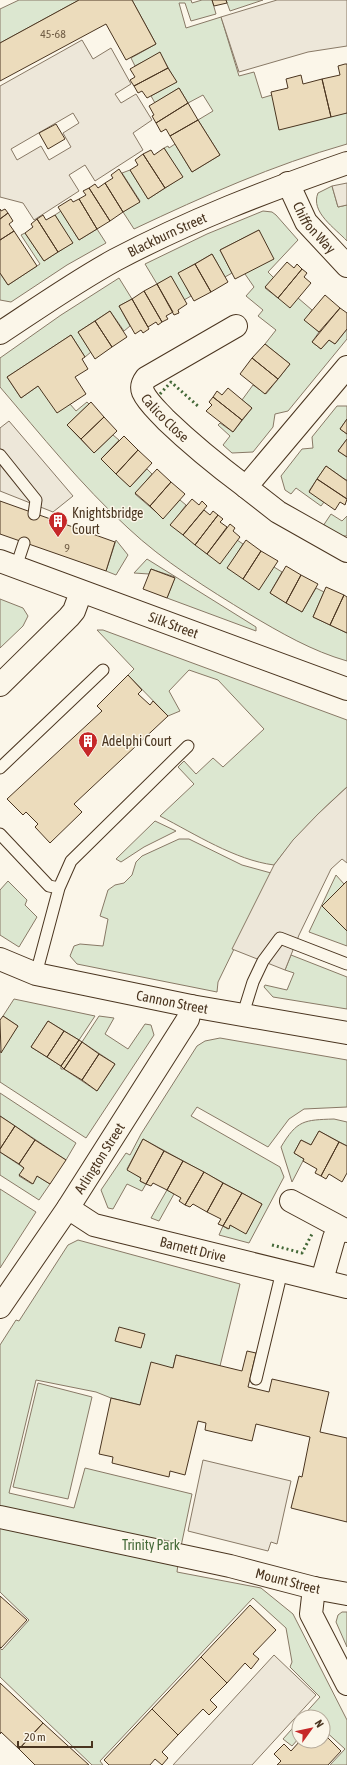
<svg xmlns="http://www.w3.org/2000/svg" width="347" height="1765" font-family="'Asap Condensed',sans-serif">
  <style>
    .green { fill: #dce7d0; stroke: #887966 }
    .parking { fill: #ede7d9; stroke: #887966; fill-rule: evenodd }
    .building { fill: #ecdcbc; stroke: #4a3520 }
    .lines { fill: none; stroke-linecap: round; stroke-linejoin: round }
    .lane-casing { stroke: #4a3520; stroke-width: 13 }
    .street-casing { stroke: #4a3520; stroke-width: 24 }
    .primary-casing { stroke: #4a3520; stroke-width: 24 }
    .lane { stroke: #fbf6e9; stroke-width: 11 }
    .street { stroke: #fbf6e9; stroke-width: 22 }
    .primary { stroke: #fbf6e9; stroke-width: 22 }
    .hedge { stroke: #436837; stroke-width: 3; stroke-dasharray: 2 3; stroke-linecap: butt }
    .labels { text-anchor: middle; stroke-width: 3; stroke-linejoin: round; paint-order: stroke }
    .number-label { font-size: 12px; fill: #725f47 }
    .street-label { font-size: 14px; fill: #4a3520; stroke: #fbf6e9 }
    .poi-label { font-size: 14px; fill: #4a3520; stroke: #fbf6e9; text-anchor: start }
    .park-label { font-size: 14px; fill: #436837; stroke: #fbf6e9 }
  </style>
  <rect width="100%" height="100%" fill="#fbf6e9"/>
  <path class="green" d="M19,0H79L0,43V9Z
    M132,0H191L192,3L202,0H212L216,14L191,21L185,3H179L186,28L221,17L239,76L254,72L262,98L272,95L347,113V144C273,165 204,196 134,229L123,212L140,201L122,173L130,170L148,199L182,177L164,148L168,146L169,148L175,144L192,172L220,155L198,120L213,111L203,95L188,103L179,88L155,103L151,96L176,82L160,53L135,66L131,58L156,44Z
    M226,0H263L230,11Z
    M332,186L338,207L347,205V241C335,228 310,212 318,193Z
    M61,211L79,240L97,229L106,243L67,265L11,302L0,300V273L8,285L40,264L21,235L25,233L44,261L72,243L55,215Z
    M263,211L272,212L276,215L298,240L268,272L274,278L265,288L278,298H298L312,310L305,320L319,332L312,342L321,349L329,340L335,344L347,329V339L288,411L275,414L273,427L253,452L232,453L223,445L230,436L218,425L220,423L233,432L252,408L242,400L253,385L266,394L290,364L265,344L276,330L258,316L263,310L246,296L254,287L245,274L259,230L220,250L232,273L225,277L212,254L179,273L191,296L184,300L171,277L157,284L145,264L207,234Z
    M119,278L132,299L119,306L130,326L124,331L110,311L78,332L91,352L85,357L71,335L7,377L21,398L38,386L70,404L76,411L87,402L89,404L67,425L94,453L113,435L119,440L101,459L130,487L147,469L152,474L135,494L163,518L180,500L186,505L171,525L207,554L237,540L243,544L228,568L274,567L282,572L270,593L302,612L316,588L324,592L313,617L347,633V661C312,651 281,633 249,614C208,589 163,561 128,528C81,485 41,435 0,387V358L61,315Z
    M337,406H347V419L340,429L347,434V439L338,451L347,457V479L346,480L326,466L309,491L324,502L321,506L296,488L291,494L285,490L281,476L302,449L313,448L312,437Z
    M331,514L342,521L347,516V536H343L323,526Z
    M116,540L128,555L116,575L106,571Z
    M147,559L256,627V631L167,598L175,577L151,569L149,574L134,573Z
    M0,599L23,608L28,616L23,626L0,648Z
    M97,630H103L347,720V787C320,811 296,836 274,865C235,860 195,834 160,816L194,784L178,767L184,761L196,774L213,758L223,767L264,729L218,680L189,670L169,691L180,711L168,716L128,675L134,669Z
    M155,821L176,831L144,847L121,862L116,859Z
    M179,839H189L242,865L271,873L218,982L217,992L77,964L70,956L74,946L80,944L103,946L108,919L100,916L108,890L115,885L124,883L132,875L136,862L142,856Z
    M336,875L344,884L322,906L347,931V946L309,932Z
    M8,881L27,900L25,905L37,917L19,947L0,935V890Z
    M291,955L347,977V1009L273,997L264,987L265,985L287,990L294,973L285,970Z
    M14,999L95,1016L79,1040L48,1021L31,1047L61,1066V1069H64L97,1091L115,1064L82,1042L99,1016L114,1018L105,1034L128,1049L145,1024L151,1025L154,1035L86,1138L0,1082V1052L18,1026L3,1016Z
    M220,1038L347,1060V1107L304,1109L289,1119L268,1147L197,1107L191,1116L280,1167L284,1177L249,1243L219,1235L223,1226L228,1229L230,1225L246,1233L262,1204L143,1139L127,1169L141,1178L140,1181L146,1184L142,1191L127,1184L113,1209L108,1208L101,1190L126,1153L130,1155L141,1134L197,1046L205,1041Z
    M0,1093L76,1143L66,1160L0,1116Z
    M334,1119L347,1122V1146L319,1131L311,1145L301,1140L294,1153L304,1159L292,1182L281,1147C297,1120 304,1120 334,1119Z
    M0,1152L24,1168L19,1176L32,1184L37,1176L50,1184L39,1200L0,1175Z
    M0,1189L36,1212L0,1268Z
    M167,1190L174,1194L159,1221L151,1218Z
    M78,1240L240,1284L220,1366L176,1355L173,1368L140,1405L111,1398L96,1392L36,1380L9,1493L74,1508L85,1468L192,1494L179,1556L177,1572L261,1588L293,1614L347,1720V1765H330L345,1749L323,1729V1717H302L320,1697L290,1667L292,1662L286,1628L253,1598L100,1761L103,1765H92L0,1677V1648L2,1650L29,1620L0,1592V1345L16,1320L19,1321L68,1245Z
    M38,1383L92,1397L68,1499L13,1487Z
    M342,1612H347V1647L336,1622L338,1615Z
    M299,1721V1738L292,1746L283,1739Z"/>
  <path class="parking" d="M277,0H347V46L308,52L239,72L221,17Z
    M82,40L93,59L111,48L131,84L115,94L121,103L136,94L152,120L133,133L143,150L95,181L85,165L69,175L79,191L34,220L23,203L0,197V86ZM73,113L79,123L63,133L71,147L49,160L41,146L17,160L11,149Z
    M347,183V205L338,207L332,186Z
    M9,421L73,496L53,512L0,491V428Z
    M347,787V863L342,859L331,869L299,935L285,970L232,949L274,865L293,840L318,814Z
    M203,1460L291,1481L277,1544L271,1542L268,1551L188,1531Z
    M274,1655L316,1695L252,1765H173Z"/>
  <path class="building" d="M79,0H132L156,44L126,60L106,24L0,81V43Z
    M212,0H226L227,3L214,6Z
    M160,52L168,68L134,86L130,80L135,77L130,69Z
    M345,64H347V113L331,117L322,79L340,75L338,66Z
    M168,68L177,82L147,98L142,91L138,93L134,86Z
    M301,75L303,84L322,79L331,117L279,130L271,92L288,88L286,79Z
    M179,88L188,103L156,123L152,116L154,115L149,106Z
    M188,103L198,120L170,136L166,129L161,132L156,123Z
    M198,120L220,155L192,172L170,136Z
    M56,124L65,139L48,149L39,133Z
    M164,148L183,177L165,188L143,154L151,150L154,155Z
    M143,154L165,188L148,199L130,170L138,165L135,160Z
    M119,169L140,202L123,212L105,183L113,178L111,175Z
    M105,183L123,212L110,221L89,188L95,184L98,188Z
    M89,188L110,221L97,229L79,199L86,195L83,191Z
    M71,199L73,202L79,199L97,229L79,240L58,207Z
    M0,209L1,211L5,209L8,213L0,219Z
    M8,213L13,221L9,224L14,231L0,240V219Z
    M43,215L46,220L55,215L73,243L58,252L37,219Z
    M37,219L58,252L44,261L25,233L33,227L31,224Z
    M259,230L274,259L235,279L220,250Z
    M14,231L37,266L8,285L0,273V240Z
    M212,254L228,282L211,292L195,264Z
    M287,262L294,268L297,264L302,269L278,298L265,287Z
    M195,264L211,292L194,301L178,273Z
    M302,269L307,273L304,277L311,283L290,308L278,298Z
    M171,276L187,304L178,310L179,313L174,315L157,284Z
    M157,284L173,312L166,316L168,319L162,322L144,291Z
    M144,291L162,322L158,325L156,322L148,327L132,299Z
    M325,295L340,308L319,332L304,320Z
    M132,299L149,329L143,333L141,330L135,334L119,306Z
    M340,308L347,313V329L335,344L329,340L321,349L312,342Z
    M110,311L127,337L112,347L95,321Z
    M95,321L112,347L95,359L78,332Z
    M71,335L85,357L82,359L88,369L75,377L86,394L57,413L38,386L21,398L7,377Z
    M265,344L290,364L278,379L252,358Z
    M252,358L278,379L265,394L240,374Z
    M228,388L252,408L242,420L213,397L217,391L222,395Z
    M213,397L242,420L233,432L206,411L212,405L209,402Z
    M91,402L104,417L81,439L67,425Z
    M104,417L117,431L94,453L81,439Z
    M347,419V434L340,429Z
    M124,436L138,450L116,474L101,459Z
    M347,439V457L338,451Z
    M138,450L152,463L130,487L116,474Z
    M326,466L347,481V499L317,479Z
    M157,469L171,482L150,506L135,493Z
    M317,479L347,499L345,505L340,502L335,510L309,492Z
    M171,482L185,494L163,519L150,506Z
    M192,499L199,505L202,501L207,506L183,535L170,525Z
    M0,501L115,542L106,571L0,534Z
    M204,510L210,515L213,511L218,515L195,545L183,535Z
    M218,515L223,519L220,522L227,527L207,554L195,545Z
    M230,524L235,528L233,531L240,537L220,564L207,554Z
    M246,540L261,551L243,579L227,568Z
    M261,551L278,561L259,590L243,579Z
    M286,566L301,575L286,603L270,593Z
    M151,569L175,578L167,598L143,589Z
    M301,575L318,584L302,612L286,603Z
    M326,587L344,595L330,625L313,617Z
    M344,595L347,597V633L330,625Z
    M128,675L142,690L138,694L150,705L153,701L168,716L74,804L82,812L50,843L35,827L38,824L26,812L23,815L7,799L102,711L97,706Z
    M347,881V931L322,906Z
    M3,1016L18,1026L1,1053L0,1020Z
    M48,1021L64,1031L47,1057L31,1047Z
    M64,1031L79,1040L61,1066L47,1057Z
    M79,1040L82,1042L64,1069L61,1066Z
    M82,1042L99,1054L82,1080L64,1069Z
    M99,1054L115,1064L97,1091L82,1080Z
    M0,1116L15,1126L0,1149Z
    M15,1126L35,1140L19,1164L0,1152V1149Z
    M319,1131L339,1142L321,1176L315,1173L317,1169L303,1161L304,1159L294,1153L301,1140L311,1145Z
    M143,1139L164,1151L146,1184L140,1181L141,1178L127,1170Z
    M35,1140L66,1160L50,1184L37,1176L33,1184L19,1175L24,1168L19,1164Z
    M339,1142L347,1146V1173L342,1182L329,1174L326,1179L321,1176Z
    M164,1151L183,1161L167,1190L153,1183L151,1186L146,1184Z
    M183,1161L204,1172L185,1205L179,1201L181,1198L167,1190Z
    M204,1172L223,1183L207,1212L193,1204L190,1207L185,1205Z
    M223,1183L242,1193L223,1226L218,1224L221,1219L207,1212Z
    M242,1193L262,1204L246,1234L230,1225L229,1229L223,1226Z
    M119,1327L145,1334L141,1348L115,1341Z
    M247,1351L256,1353L248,1387L269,1392L272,1379L329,1392L320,1432L347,1438V1522L291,1508L299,1476L302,1477L310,1437L256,1424L252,1441L205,1430L206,1423L198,1421L185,1475L170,1471L169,1477L112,1463L113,1457L99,1454L111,1398L140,1405L151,1362L173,1368L176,1355L242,1371Z
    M0,1596L27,1620L1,1648L0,1647Z
    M250,1605L276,1630L253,1654L259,1659L251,1669L245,1663L227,1683L201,1657Z
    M201,1657L227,1683L210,1700L217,1707L209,1715L203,1709L178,1735L152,1709Z
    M0,1683L43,1723L19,1749L1,1732L0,1734Z
    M152,1709L178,1735L162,1752L168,1758L162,1765L155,1759L150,1765H109L104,1760Z
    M43,1723L89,1765H35L19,1749Z
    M323,1733L341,1751L328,1765H277L281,1761L274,1754L284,1744L291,1751L300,1741H323Z"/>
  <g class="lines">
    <defs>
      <path id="lane" d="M0,455L36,500L34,514
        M16,567L24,543
        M0,768L103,670
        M0,834L49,886L59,888
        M36,974L59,888L71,861L188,746
        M243,1014L253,982L263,961L280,938L347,964
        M256,1379L282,1271"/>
      <g id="street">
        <path id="s1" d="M288,183L306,222L347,266"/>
        <path id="s2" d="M236,326L146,378C143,382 141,387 143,392C148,403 158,411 166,420C191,444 218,466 246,487"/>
        <path id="s3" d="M0,333C38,308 75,282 115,260C191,220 266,191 347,163"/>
        <path d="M347,367L246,487L278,512L347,551"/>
        <path d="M0,685L69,617L74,611L81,592"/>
        <path id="s4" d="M0,959L36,974L191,1006L347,1033"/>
        <path d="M291,1201L347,1231"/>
        <path id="s5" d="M68,1208L94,1225L347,1287"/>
        <path d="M322,1280L334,1238L340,1228"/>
        <path id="s6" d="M0,1307L68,1208L188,1019L191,1006"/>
        <path id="s7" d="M0,1517L230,1566L314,1588L347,1594"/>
        <path d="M314,1588L311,1614L347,1684"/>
      </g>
      <g id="primary">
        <path id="s8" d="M0,561L347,689"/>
      </g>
    </defs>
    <use href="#lane" class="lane-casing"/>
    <use href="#street" class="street-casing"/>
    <use href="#primary" class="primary-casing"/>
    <use href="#lane" class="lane"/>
    <use href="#street" class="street"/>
    <use href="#primary" class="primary"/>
    <path class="hedge" d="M160,394L171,382L199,407
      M272,1245L302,1253L312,1234"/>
  </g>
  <defs>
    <symbol id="building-pin" viewBox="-11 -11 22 30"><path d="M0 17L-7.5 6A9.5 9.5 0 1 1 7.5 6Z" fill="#c62828" stroke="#fbf6e9"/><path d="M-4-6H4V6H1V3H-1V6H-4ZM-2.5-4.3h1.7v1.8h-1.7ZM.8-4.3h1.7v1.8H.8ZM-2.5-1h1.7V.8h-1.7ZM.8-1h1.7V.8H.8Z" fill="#fff"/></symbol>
  </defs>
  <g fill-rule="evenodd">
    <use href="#building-pin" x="47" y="510" width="22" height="30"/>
    <use href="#building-pin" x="77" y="730" width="22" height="30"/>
  </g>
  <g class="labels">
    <g class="number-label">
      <text x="53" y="38">45-68</text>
      <text x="67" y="552">9</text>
    </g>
    <g class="street-label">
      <text dy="5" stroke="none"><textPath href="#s1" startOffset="52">Chiffon Way</textPath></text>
      <text dy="5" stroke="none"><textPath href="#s3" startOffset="194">Blackburn Street</textPath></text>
      <text dy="5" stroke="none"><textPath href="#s2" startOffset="153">Calico Close</textPath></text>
      <text dy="5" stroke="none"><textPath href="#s8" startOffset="185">Silk Street</textPath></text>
      <text dy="5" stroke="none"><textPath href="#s4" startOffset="178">Cannon Street</textPath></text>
      <text dy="5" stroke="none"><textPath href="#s6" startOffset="179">Arlington Street</textPath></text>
      <text dy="5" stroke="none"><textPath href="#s5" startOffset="133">Barnett Drive</textPath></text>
      <text dy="5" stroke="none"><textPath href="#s7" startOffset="295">Mount Street</textPath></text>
    </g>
    <g class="poi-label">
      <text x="72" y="518">Knightsbridge<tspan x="72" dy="16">Court</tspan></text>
      <text x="102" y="746">Adelphi Court</text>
    </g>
    <g class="park-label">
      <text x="151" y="1550">Trinity Park</text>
    </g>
  </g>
  <g transform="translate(311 1729) rotate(57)"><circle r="19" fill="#fbf6e9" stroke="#b4a999"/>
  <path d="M0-3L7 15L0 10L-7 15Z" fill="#c62828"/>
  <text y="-6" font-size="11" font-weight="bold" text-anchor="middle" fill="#4a3520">N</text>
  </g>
  <path d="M18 1741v6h74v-6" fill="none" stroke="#4a3520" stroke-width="2"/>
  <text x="24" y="1741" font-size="12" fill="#4a3520" stroke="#fbf6e9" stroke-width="3" paint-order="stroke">20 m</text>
</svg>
